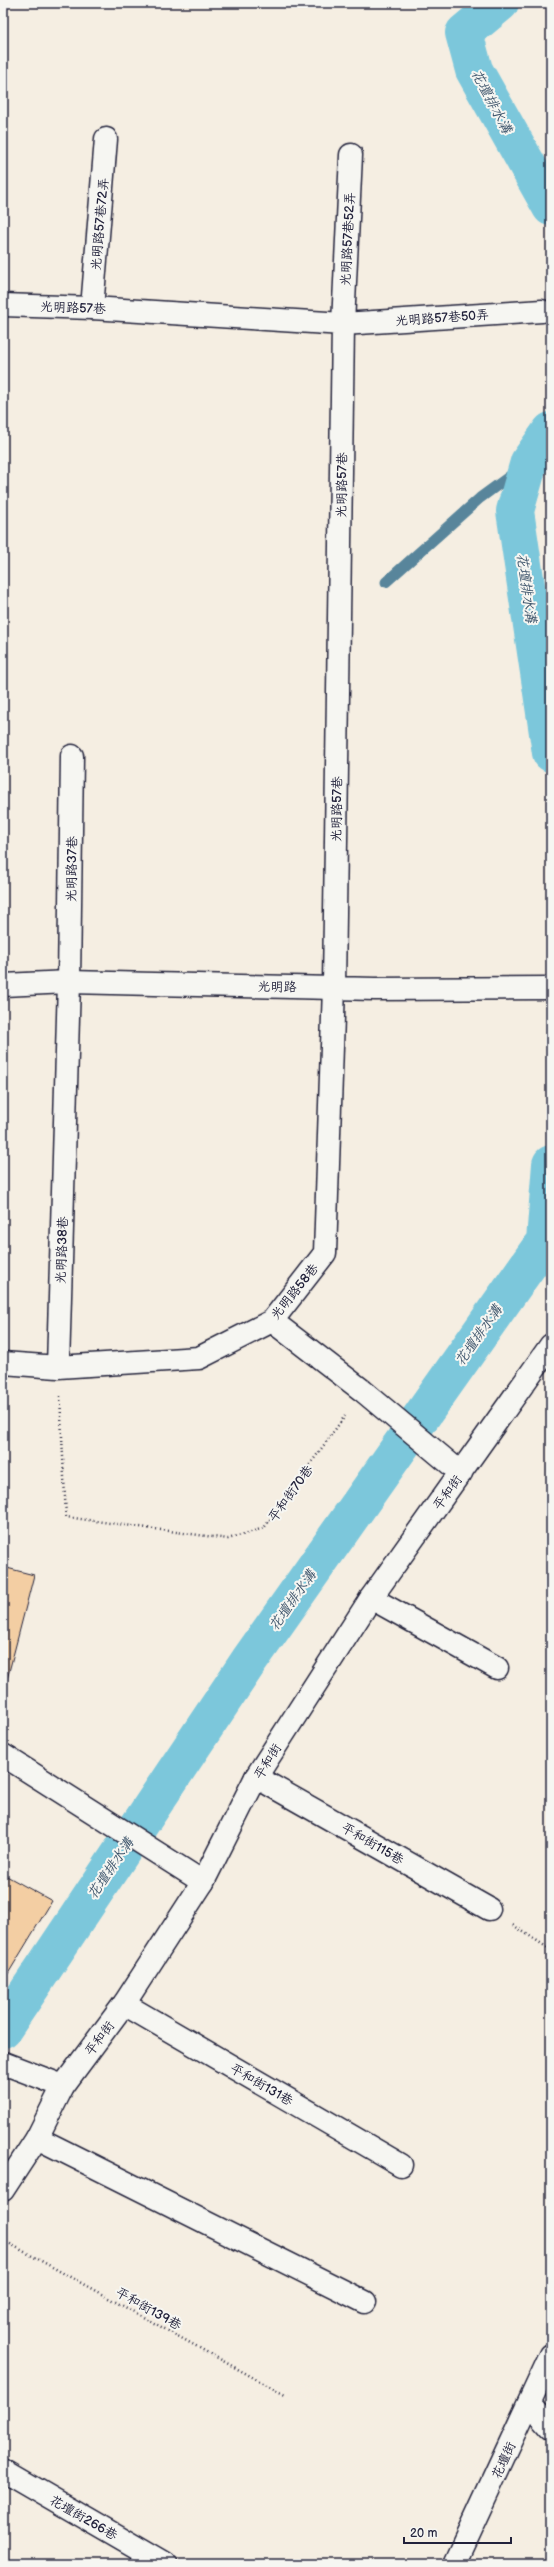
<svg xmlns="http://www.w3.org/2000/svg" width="554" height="2567" font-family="'Balsamiq Sans','LXGW WenKai TC',sans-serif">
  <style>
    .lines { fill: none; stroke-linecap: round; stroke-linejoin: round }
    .stream { stroke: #58859b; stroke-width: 11 }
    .canal { stroke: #7cc7db; stroke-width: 38 }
    .building { fill: #f3cea3; stroke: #22223b }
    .lane-casing { stroke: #22223b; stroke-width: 25 }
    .street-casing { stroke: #22223b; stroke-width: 25 }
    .secondary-casing { stroke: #22223b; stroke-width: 25 }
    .path { stroke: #22223b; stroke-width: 2.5; stroke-dasharray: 1 3; stroke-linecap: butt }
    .lane { stroke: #f6f6f2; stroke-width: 22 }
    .street { stroke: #f6f6f2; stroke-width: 22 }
    .secondary { stroke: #f6f6f2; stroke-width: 22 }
    .labels { text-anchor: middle; stroke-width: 4; stroke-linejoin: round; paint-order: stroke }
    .street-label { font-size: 13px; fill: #22223b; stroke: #f6f6f2 }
    .water-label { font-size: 14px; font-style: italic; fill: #3d546b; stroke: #f6f6f2 }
  </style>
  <rect width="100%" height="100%" fill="#f5eee2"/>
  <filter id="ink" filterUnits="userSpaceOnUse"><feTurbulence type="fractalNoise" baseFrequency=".025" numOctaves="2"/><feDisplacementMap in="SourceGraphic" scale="8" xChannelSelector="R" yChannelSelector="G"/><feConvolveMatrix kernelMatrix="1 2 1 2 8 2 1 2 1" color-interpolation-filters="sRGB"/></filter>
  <g filter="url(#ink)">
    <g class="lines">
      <path class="stream" d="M386,582L480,498L529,462"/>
      <path class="canal" d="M500,3L464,33L474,70L551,207
        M551,431L529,462L515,511L551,753
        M3,2029L249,1661L545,1241L551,1164"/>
    </g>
    <path class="building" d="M3,1567L34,1575L3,1695Z
      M3,1874L52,1901L3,1982Z"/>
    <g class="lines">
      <defs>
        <path id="lane" d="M351,155L343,324L542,311
          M92,308L106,139
          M272,1321L363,1391L461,1473
          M3,1363L58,1367L199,1358L272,1321L325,1253L334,987
          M58,1367L69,982L72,756
          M371,1598L497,1668
          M3,1755L203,1882
          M256,1777L489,1909
          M124,2004L401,2165
          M3,2063L63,2086
          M37,2138L365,2302
          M530,2403L551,2427
          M3,2470L165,2564"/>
        <path id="street" d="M3,305L92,308L343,324L334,987
          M3,985L69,982L375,989L551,988
          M3,2190L37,2138L63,2086L124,2004L203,1882L256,1777L371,1598L551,1345"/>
        <path id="secondary" d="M454,2564L551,2355"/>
      </defs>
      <use href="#lane" class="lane-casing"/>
      <use href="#street" class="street-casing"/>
      <use href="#secondary" class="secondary-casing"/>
      <path class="path" d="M60,1396L66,1517L228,1539L264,1528L345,1416
        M513,1925L551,1950
        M3,2240L285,2395"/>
      <use href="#lane" class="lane"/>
      <use href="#street" class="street"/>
      <use href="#secondary" class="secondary"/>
    </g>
  </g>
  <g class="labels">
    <g class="street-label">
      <text transform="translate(99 224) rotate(-85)" y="5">光明路57巷72弄</text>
      <text transform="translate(347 239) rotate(-87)" y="5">光明路57巷52弄</text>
      <text transform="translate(73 307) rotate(2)" y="5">光明路57巷</text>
      <text transform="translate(442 317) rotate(-4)" y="5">光明路57巷50弄</text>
      <text transform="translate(341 485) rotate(-89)" y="5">光明路57巷</text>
      <text transform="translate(336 809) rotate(-89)" y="5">光明路57巷</text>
      <text transform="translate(71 869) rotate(-89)" y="5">光明路37巷</text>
      <text transform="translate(277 986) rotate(1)" y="5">光明路</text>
      <text transform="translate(61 1250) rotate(-88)" y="5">光明路38巷</text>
      <text transform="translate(294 1291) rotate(-51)" y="5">光明路58巷</text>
      <text transform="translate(447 1492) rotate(-54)" y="5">平和街</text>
      <text transform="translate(290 1493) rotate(-54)" y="5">平和街70巷</text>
      <text transform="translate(267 1761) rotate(-58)" y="5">平和街</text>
      <text transform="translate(373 1843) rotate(30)" y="5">平和街115巷</text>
      <text transform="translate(99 2038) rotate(-53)" y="5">平和街</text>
      <text transform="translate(262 2084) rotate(30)" y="5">平和街131巷</text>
      <text transform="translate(149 2308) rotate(29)" y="5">平和街139巷</text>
      <text transform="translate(503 2460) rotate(-65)" y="5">花壇街</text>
      <text transform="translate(84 2517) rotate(30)" y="5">花壇街266巷</text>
    </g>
    <g class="water-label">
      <text transform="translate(492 101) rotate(62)" y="5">花壇排水溝</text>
      <text transform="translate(527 588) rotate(82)" y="5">花壇排水溝</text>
      <text transform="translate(478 1335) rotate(-55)" y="5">花壇排水溝</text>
      <text transform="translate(292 1600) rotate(-55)" y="5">花壇排水溝</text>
      <text transform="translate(110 1868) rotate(-56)" y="5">花壇排水溝</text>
    </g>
  </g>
  <rect width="554" height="2567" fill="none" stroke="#f6f6f2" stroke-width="16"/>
  <rect x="8" y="8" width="538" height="2551" fill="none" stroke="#22223b" stroke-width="1.5" filter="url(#ink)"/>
  <path d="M404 2537v6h107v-6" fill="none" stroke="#22223b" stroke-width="2"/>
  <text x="410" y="2537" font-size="12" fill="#22223b" stroke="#f6f6f2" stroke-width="3" paint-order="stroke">20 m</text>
</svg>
